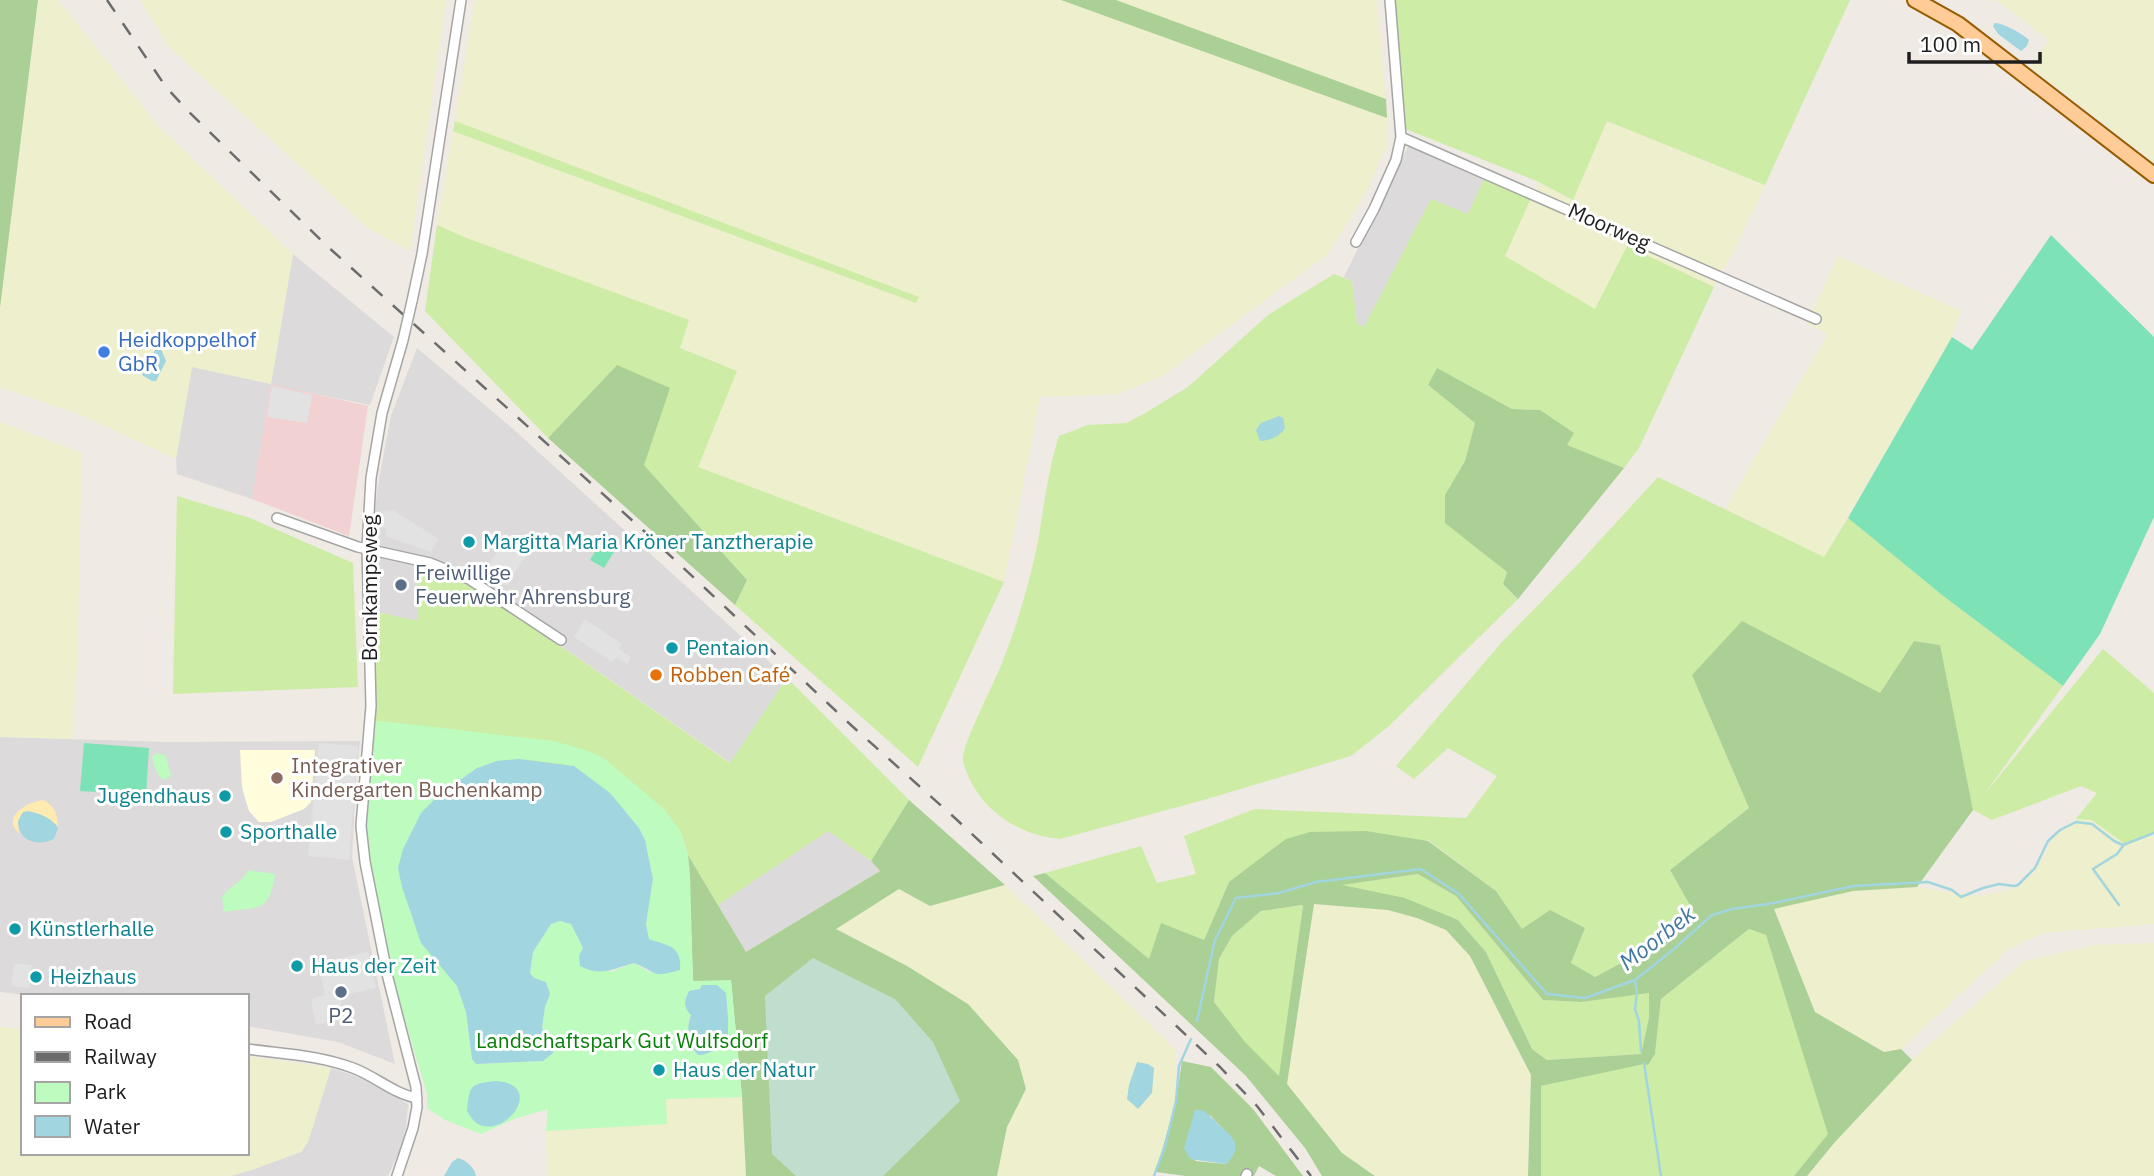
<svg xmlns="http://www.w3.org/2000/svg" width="2154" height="1176" font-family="'IBM Plex Sans',sans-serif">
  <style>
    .residential { fill: #dcdadb }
    .commercial { fill: #f1d1d2 }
    .education { fill: #fffddc }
    .farmland { fill: #eeefcd }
    .grass { fill: #cdeca6 }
    .forest { fill: #abd096; fill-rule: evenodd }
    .wetland { fill: #bfdece }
    .sand { fill: #ffeab1 }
    .park { fill: #befbbf; fill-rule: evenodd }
    .pitch { fill: #7de2b5 }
    .parking { fill: #e2e2e2 }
    .water { fill: #a1d5df }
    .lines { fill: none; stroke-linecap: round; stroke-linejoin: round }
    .stream { stroke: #a1d5df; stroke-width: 2.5 }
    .street-casing { stroke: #a5a5a5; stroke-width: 12 }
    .primary-casing { stroke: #975c00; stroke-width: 18 }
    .street { stroke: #fff; stroke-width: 9 }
    .primary { stroke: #ffcc98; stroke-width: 14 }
    .rail { stroke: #6c6c6c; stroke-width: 2.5; stroke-dasharray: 14 14; stroke-linecap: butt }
    .street-bridge-casing { stroke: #a5a5a5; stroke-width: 12; stroke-linecap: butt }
    .street-bridge { stroke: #fff; stroke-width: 9 }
    .shop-dot { fill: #3f7fe0; stroke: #fff; stroke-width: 2.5 }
    .culture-dot { fill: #0f9aa8; stroke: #fff; stroke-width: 2.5 }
    .service-dot { fill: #5c6f8a; stroke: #fff; stroke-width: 2.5 }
    .food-dot { fill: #e8710a; stroke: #fff; stroke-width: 2.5 }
    .education-dot { fill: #8d6e63; stroke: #fff; stroke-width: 2.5 }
    .labels { text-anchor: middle; stroke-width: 6; stroke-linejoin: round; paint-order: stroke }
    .street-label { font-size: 21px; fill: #1e1e1e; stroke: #fff }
    .shop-label { font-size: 21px; fill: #366cbe; stroke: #fff; text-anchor: start }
    .culture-label { font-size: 21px; fill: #0d838f; stroke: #fff; text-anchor: start }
    .service-label { font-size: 21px; fill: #4e5e75; stroke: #fff; text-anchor: start }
    .food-label { font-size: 21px; fill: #c56008; stroke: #fff; text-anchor: start }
    .education-label { font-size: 21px; fill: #785e54; stroke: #fff; text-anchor: start }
    .park-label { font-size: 21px; fill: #07800a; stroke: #fff }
    .water-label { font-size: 23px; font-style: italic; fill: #4177a1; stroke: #fff }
  </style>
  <rect width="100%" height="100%" fill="#efeae3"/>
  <path class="residential" d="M1409,145L1484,179L1468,214L1431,199L1364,327L1357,324L1352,281L1344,277Z
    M293,254L394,337L370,405L271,385L252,499L177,474L176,459L192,367L271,384Z
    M417,348L512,428L787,678L731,763L481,591L417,563L418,621L372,611L371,536L380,473L391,416Z
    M0,737L169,742L360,741L356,780L352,857L395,1064L338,1042L247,1026V996H36L0,992Z
    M828,831L871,861L880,871L746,952L718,905Z
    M331,1068L368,1080L408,1104L406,1127L401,1147L388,1176H231L301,1152L308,1142Z"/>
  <path class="commercial" d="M271,384L368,406L349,536L252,499Z"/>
  <path class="education" d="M240,750H315L311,802L304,809L271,822H259L249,811L245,798L242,787Z"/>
  <path class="farmland" d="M38,0H58L159,127L293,254L271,384L192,367L176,459L83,416L0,387V308Z
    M140,0H446L410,251L368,228L169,47Z
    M475,0H1377L1386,103L1388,144L1365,194L1328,254L1164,375L1119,394L1040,397L1004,582L697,467L737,371L680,348L689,320L674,314L654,368L437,225Z
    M1981,0H2154V162L2030,67L2048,40L1998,1Z
    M1607,121L1765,185L1736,247L1714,287L1627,247L1595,309L1504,256L1539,182L1573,200Z
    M1838,256L1961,311L1952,337L1824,557L1725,509L1828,334L1807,324Z
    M0,422L82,453L77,664L72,739L0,737Z
    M2076,819L2092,820L2126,845L2154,834V924L2043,933L2009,949L1901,1049L1885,1052L1815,1012L1774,908L1853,891L1917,887L1979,896L2010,890L2034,873L2055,835Z
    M1005,885L1175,1049L1176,1101L1165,1146L1154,1176H997L1007,1127L1026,1089L968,1004L907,966L836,929L899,889L930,906Z
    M1314,904L1388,910L1417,918L1446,930L1470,956L1531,1075L1528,1176H1375L1342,1153L1287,1084Z
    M2154,943V1176H1807L1835,1142L1912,1060L2024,961L2095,945Z
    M0,1027L23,1029V1153H247V1056L331,1068L308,1142L301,1152L252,1170L231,1176H0Z
    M742,1097L746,1176H548L546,1131L666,1124V1099Z"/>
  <path class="grass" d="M1394,0H1850L1765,185L1607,121L1573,200L1539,182L1403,128Z
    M455,121L919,297L916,303L453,131Z
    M1484,179L1531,198L1505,256L1595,309L1627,246L1714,287L1639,448L1624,468L1566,445L1540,410L1512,409L1438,369L1428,385L1475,423L1465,461L1445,495V522L1507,572L1503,584L1518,599L1389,726L1351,756L1207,799L1060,839C1015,835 975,806 963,761C960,749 993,685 1000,668C1016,629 1030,582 1038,541C1044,506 1048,470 1059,436L1088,425L1127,423L1147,412L1188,387L1268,315L1334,274L1352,281L1357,324L1364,327L1431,199L1468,214Z
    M437,225L464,237L689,320L680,348L737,371L698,467L1004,582L918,767L735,605L747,580L644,465L616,366L548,438L425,311Z
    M1658,477L1824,557L1848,518L1942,595L2063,686L1983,796L2103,649L2154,693V834L2126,845L2092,820L2076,819L2097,793L2081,786L1992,820L1973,810L1939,645L1914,641L1880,693L1692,675L1749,808L1670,870L1695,913L1651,947L1595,977L1571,963L1585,928L1522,929L1496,891L1428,840L1229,882L1204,940L1149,960L1045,873L1141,846L1157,883L1196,874L1184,836L1255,809L1466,818L1497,776L1448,748L1414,779L1396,766L1501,643L1580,562Z
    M177,496L250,518L353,563L358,687L173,694Z
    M417,562L481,591L730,763L787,678L909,800L871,861L828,831L718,905L688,855L681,832L382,721L376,722L372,611L418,621Z
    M1418,874L1456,896L1543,1000L1581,1002L1649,992V1018L1641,1054L1547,1060L1532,1049L1486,952L1458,920L1339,885Z
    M1303,905L1280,1077L1244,1042L1214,1002L1219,959L1232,936L1261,911Z
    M1749,929L1766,935L1829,1135L1794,1176H1541V1086L1644,1063L1655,1054L1661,999Z"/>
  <path class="forest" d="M0,0H38L0,308Z
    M1061,0H1116L1386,99L1387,118Z
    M617,365L670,388L644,465L747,580L735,605L548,438Z
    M1437,368L1512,409L1540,410L1574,433L1567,445L1624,468L1518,599L1503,584L1507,572L1445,523V495L1465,461L1475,423L1428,385Z
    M1742,621L1880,693L1914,641L1940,645L1973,810L1917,887L1853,891L1774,909L1815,1012L1884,1052L1901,1049L1912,1060L1835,1142L1807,1176H1794L1828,1134L1766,935L1749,929L1661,999L1655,1054L1648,1065L1644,1064L1541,1086V1176H1528L1531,1075L1470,956L1446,930L1417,918L1388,910L1314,904L1287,1084L1342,1153L1375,1176H1322L1305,1148L1246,1076L1033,876L1045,873L1149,959L1161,923L1204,940L1229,882L1286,839L1310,832L1366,831L1428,841L1496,891L1522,929L1550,910L1585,928L1571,963L1595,977L1651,947L1695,914L1670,870L1749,808L1692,675ZM1418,874L1456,896L1543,1000L1581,1002L1649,993V1018L1641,1054L1547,1060L1532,1049L1486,952L1458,920L1405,898L1342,885ZM1302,905L1303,906L1279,1076L1245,1042L1214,1002L1219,959L1232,936L1261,911Z
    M909,800L1005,885L930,906L899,889L836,929L907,966L968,1004L1018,1060L1026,1089L1007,1127L997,1176H746L742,1097L731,981L693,982L688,855L746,952L880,871L871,861Z
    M1182,1061L1211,1067L1253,1109L1303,1176H1276L1259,1166L1254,1176H1186L1156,1172L1176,1101ZM1210,1115C1224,1133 1248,1142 1226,1164L1195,1161Z"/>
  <path class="wetland" d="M813,958L895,999L933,1042L960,1101L883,1176H796L772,1154L765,996Z"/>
  <path class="sand" d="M43,800C55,805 58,815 58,828L56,824L18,827L20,834C0,817 27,802 43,800Z"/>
  <path class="park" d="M382,721L554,741L585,750L604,758L664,809L681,832L688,855L690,875L693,981L731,980L742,1097L666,1099L667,1124L546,1131L548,1109L514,1119L481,1134L445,1120L427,1108V1093L391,976L369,862L365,826L366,810L376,722ZM519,759L564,764L610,793L639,828L645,840L653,879L646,924L649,939L651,973L634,963L610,972L579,956L583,948L571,924L560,921L551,924L533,952L530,974L534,978L546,982L550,995L545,1007L542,1028L546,1034L543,1061L476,1064L472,1059L466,1012L457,985L412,918L398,868L410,835L440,794L477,768L497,761ZM700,989L727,1006L728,1017L688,1023L691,1015C683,1007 684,1001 689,991Z
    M157,753L166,756L171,776L163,780C156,774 154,766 152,757Z
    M248,870L275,874C269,915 258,906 224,912L222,897C229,886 243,882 248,870Z"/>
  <path class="pitch" d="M2051,235L2154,337V517L2100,634L2063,686L1942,595L1848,518L1952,337L1972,350Z
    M603,538L617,547L604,568L590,560Z
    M84,743L149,748L146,795L80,791Z"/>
  <path class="parking" d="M272,386L312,395L307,423L267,417Z
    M393,510L439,539L431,552L385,536L387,529L382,528L383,511Z
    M501,546L512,553L515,549L526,556L506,586L484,571Z
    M585,619L622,644L619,649L631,657L627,664L616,657L612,662L574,637Z
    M319,743L358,746L349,860L308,856Z
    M368,952L376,988L340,996L344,1019L316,1025L311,999L325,995L318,963Z
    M14,963L32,965L29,988L11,986Z"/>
  <path class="water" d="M1995,23C2003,23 2023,34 2029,40L2027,46L2021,51L1998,34L1993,26Z
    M156,349H161L166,361L156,381H152L142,375L144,366Z
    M1279,416L1283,418L1285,428C1281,436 1269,441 1260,441L1256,430L1261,423Z
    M519,759L574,766L610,793L639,828L645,840L653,879L646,924L649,939C668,946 682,945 680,970C651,978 659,973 634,963C612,969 602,977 580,966L579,956L583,948L571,924L560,921L551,924L533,952L530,973L534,978L546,982L550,994L545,1007L542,1028L555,1044L553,1053L543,1061L476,1064L472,1059L466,1012L457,986L421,943L402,887L398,868L403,849L421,813L440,794L477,768L497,761Z
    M28,811C38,813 53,818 58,828L54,839C37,847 18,841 18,821L23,812Z
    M702,985H717L726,993L728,1017V1040C719,1048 710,1055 698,1055C688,1044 686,1028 691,1015C683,1007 684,1001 689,991L700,989Z
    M1137,1062L1148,1064L1154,1068L1152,1093L1138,1109L1127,1099L1129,1085Z
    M496,1081C546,1084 506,1139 478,1124C473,1121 470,1116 467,1111C470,1085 469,1084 496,1081Z
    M1195,1110C1205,1109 1207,1114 1214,1120C1229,1135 1247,1143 1226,1164L1190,1159L1184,1148Z
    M458,1158C466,1160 475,1168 476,1176H444L452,1162Z"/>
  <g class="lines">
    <path class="stream" d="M2119,905L2093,869L2117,854L2123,846
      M1635,980L1637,993L1635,1009L1639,1021L1641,1051
      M1197,1021L1215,940L1236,898L1279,893L1316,882L1421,869L1459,894L1547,994L1585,998L1635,980L1674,949L1712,915L1732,909L1768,904L1854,886L1928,882L1952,890L1961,897L1983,888L1999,884L2014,886L2018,885L2035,868L2048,841L2060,830L2076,822L2092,824L2114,841L2123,845L2154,833
      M1644,1063L1661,1176
      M1154,1176L1165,1146L1176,1101L1179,1066L1191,1039"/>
    <defs>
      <path id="street" d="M1401,137L1816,319
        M1356,242L1374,209L1396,160L1401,137L1390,0
        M412,301L422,254L461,0
        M277,518L358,547L430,563L469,579L561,640
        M247,1049C283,1054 319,1055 353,1068C375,1076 394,1094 417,1098
        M397,1176L413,1128L417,1107L416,1087L388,978L365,862L361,826L371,706L367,548L371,478L382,413L403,340
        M1246,1176L1247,1174"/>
      <path id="primary" d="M1915,0L1958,24L2154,175"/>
    </defs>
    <use href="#street" class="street-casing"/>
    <use href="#primary" class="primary-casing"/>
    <use href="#street" class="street"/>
    <use href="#primary" class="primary"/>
    <path class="rail" d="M107,0L166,87L188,111L327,246L644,531L852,726L956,819L1220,1067L1257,1106L1311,1176"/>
    <defs>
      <path id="street-bridge" d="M403,340L412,301"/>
    </defs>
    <use href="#street-bridge" class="street-bridge-casing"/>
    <use href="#street-bridge" class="street-bridge"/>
  </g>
  <circle class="shop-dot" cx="104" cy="352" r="7"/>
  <g class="culture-dot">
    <circle cx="469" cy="542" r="7"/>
    <circle cx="672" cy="648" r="7"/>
    <circle cx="225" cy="796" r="7"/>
    <circle cx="226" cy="832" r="7"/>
    <circle cx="15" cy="929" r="7"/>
    <circle cx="297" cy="966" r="7"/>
    <circle cx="36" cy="977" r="7"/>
    <circle cx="659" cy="1070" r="7"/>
  </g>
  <g class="service-dot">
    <circle cx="401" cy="585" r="7"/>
    <circle cx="341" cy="992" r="7"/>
  </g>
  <circle class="food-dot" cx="656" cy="675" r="7"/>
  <circle class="education-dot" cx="277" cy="778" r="7"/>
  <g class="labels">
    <g class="street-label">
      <text transform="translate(1609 227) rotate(24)" y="7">Moorweg</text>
      <text transform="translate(370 588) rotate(-90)" y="7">Bornkampsweg</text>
    </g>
    <g class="shop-label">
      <text x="118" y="347">Heidkoppelhof<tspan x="118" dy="24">GbR</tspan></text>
    </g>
    <g class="culture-label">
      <text x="483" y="549">Margitta Maria Kröner Tanztherapie</text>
      <text x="686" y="655">Pentaion</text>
      <text x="211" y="803" text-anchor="end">Jugendhaus</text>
      <text x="240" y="839">Sporthalle</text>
      <text x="29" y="936">Künstlerhalle</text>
      <text x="311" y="973">Haus der Zeit</text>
      <text x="50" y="984">Heizhaus</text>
      <text x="673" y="1077">Haus der Natur</text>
    </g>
    <g class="service-label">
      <text x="415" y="580">Freiwillige<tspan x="415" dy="24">Feuerwehr Ahrensburg</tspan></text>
      <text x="341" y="1023" text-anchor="middle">P2</text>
    </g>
    <g class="food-label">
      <text x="670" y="682">Robben Café</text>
    </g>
    <g class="education-label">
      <text x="291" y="773">Integrativer<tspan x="291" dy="24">Kindergarten Buchenkamp</tspan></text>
    </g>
    <g class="park-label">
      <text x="622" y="1048">Landschaftspark Gut Wulfsdorf</text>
    </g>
    <g class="water-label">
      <text transform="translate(1657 938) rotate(-38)" y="8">Moorbek</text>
    </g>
  </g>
  <rect x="21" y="994" width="228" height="161" fill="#ffffff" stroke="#a5a5a5" stroke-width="2"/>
  <rect x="35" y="1017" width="35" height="10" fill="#ffcc98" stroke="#a5a5a5" stroke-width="2"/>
  <text x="84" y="1029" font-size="21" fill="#1e1e1e">Road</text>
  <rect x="35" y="1052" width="35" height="10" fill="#6c6c6c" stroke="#a5a5a5" stroke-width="2"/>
  <text x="84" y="1064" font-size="21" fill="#1e1e1e">Railway</text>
  <rect x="35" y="1082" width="35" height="21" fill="#befbbf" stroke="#a5a5a5" stroke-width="2"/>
  <text x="84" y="1099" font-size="21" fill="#1e1e1e">Park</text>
  <rect x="35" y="1116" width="35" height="21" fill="#a1d5df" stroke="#a5a5a5" stroke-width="2"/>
  <text x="84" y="1134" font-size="21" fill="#1e1e1e">Water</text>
  <path d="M1909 52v10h131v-10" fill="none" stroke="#1e1e1e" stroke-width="3.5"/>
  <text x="1920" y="52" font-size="21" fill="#1e1e1e" stroke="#ffffff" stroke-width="5" paint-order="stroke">100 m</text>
</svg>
